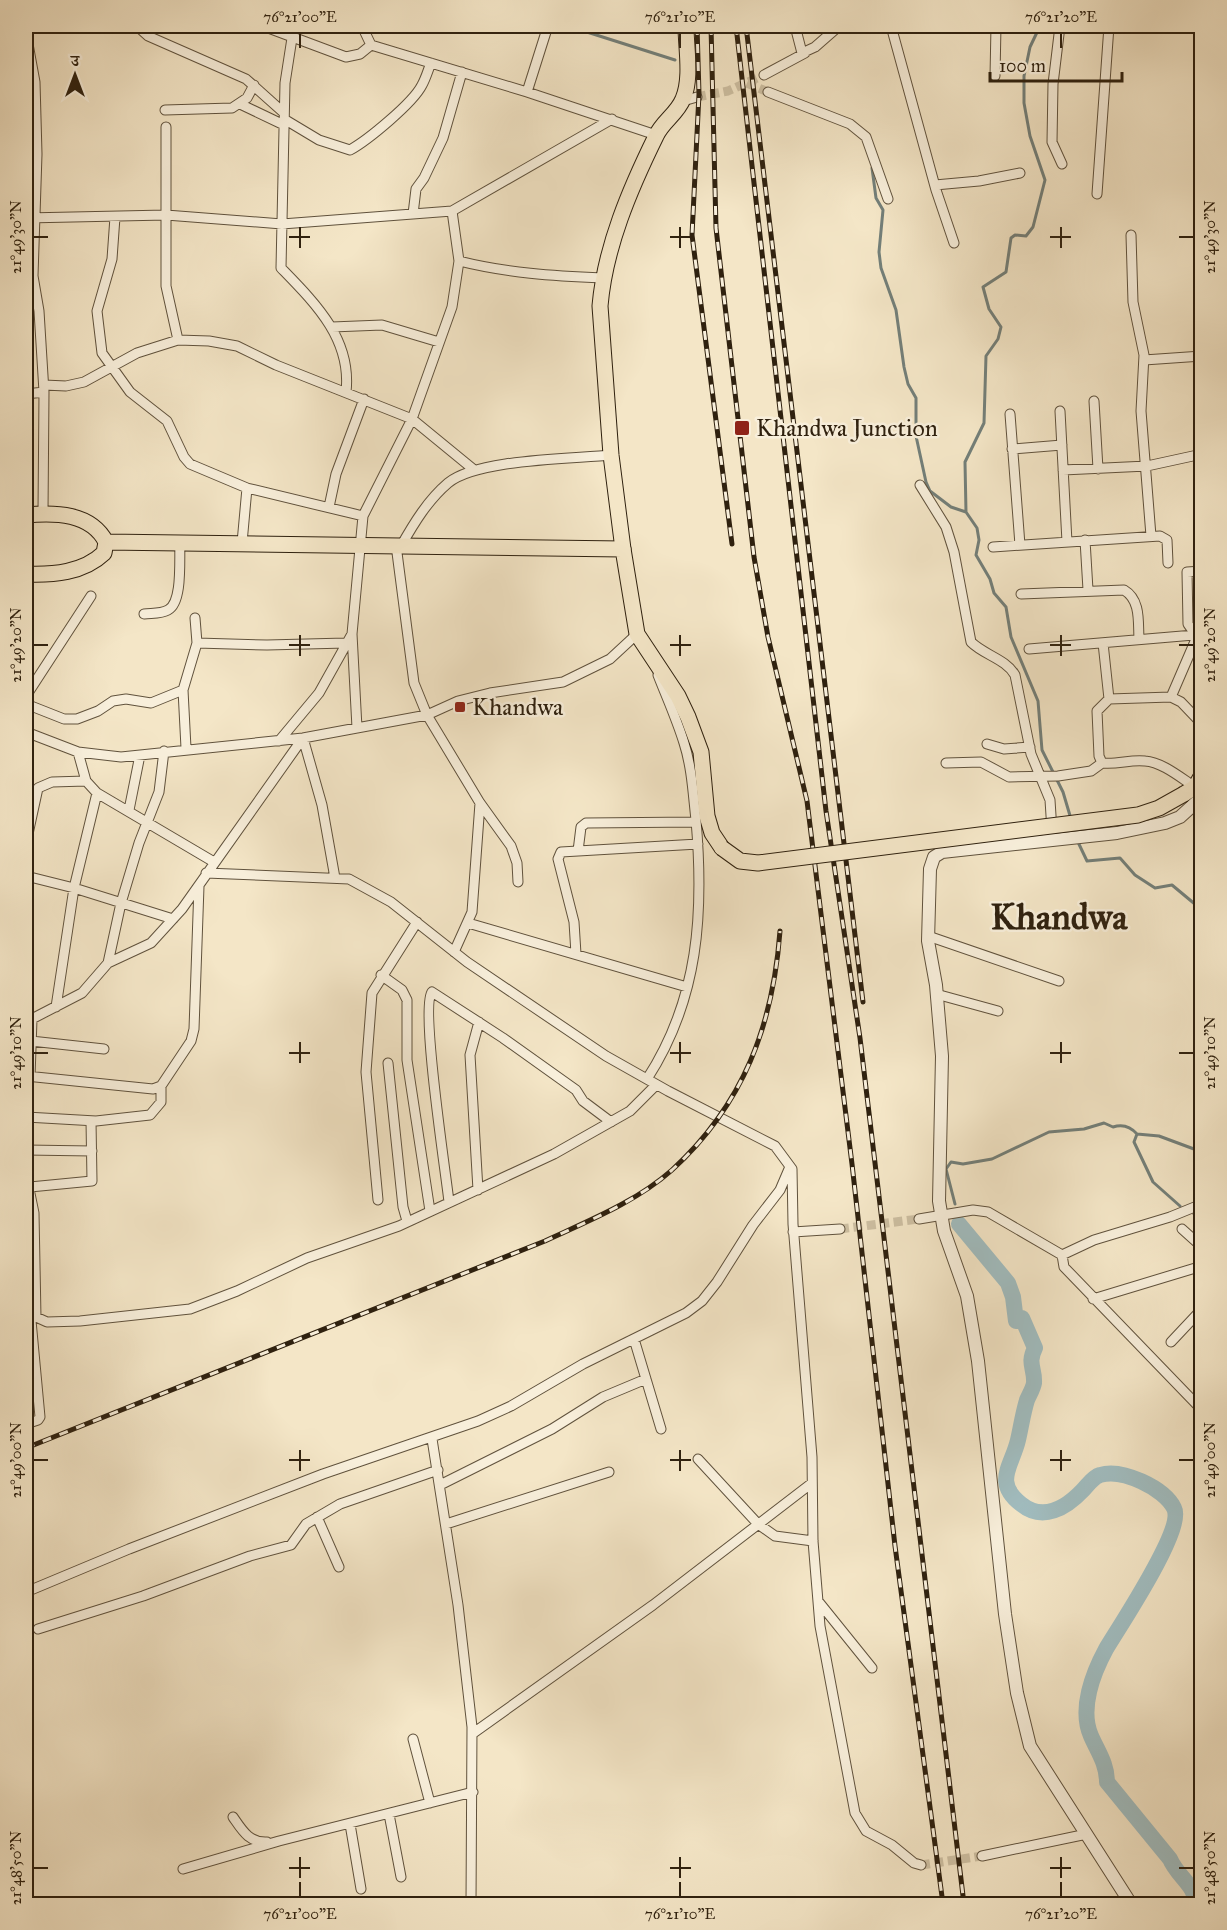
<svg xmlns="http://www.w3.org/2000/svg" width="1227" height="1930" font-family="'IM FELL Great Primer','Noto Serif Devanagari',serif">
  <style>
    .lines { fill: none; stroke-linecap: round; stroke-linejoin: round }
    .stream { stroke: #737f79; stroke-width: 3 }
    .river { stroke: #a1bdc0; stroke-width: 16 }
    .minor-tunnel { stroke: #cdbfa2; stroke-width: 9; stroke-dasharray: 9 4.5; stroke-linecap: butt }
    .minor-casing { stroke: #60523d; stroke-width: 11 }
    .tertiary-casing { stroke: #60523d; stroke-width: 14 }
    .primary-casing { stroke: #2f210f; stroke-width: 17 }
    .trunk-casing { stroke: #2f210f; stroke-width: 17 }
    .minor { stroke: #f8efdb; stroke-width: 9 }
    .tertiary { stroke: #f8efdb; stroke-width: 12 }
    .primary { stroke: #f4e6c7; stroke-width: 15 }
    .trunk { stroke: #f4e6c7; stroke-width: 15 }
    .rail-casing { stroke: #2f210f; stroke-width: 5 }
    .rail { stroke: #f8efdb; stroke-width: 3; stroke-dasharray: 9; stroke-linecap: butt }
    .trunk-bridge-casing { stroke: #2f210f; stroke-width: 17; stroke-linecap: butt }
    .trunk-bridge { stroke: #f4e6c7; stroke-width: 15 }
    .ticks { fill: none; stroke: #2f210f; stroke-width: 2 }
    .poi-dot { fill: #8f2418; stroke: #f8efdb; stroke-width: 2 }
    .labels { text-anchor: middle; stroke-width: 5; stroke-linejoin: round; paint-order: stroke }
    .poi-label { font-size: 24px; fill: #2f210f; stroke: #f8efdb; text-anchor: start }
    .town-label { font-size: 36px; font-weight: bold; fill: #2f210f; stroke: #f8efdb }
    .neatline { fill: none; stroke: #2f210f; stroke-width: 2 }
    .ticks-label { font-size: 15px; text-anchor: middle; fill: #2f210f }
  </style>
  <rect width="100%" height="100%" fill="#f4e6c7"/>
  <filter id="stains"><feTurbulence type="fractalNoise" baseFrequency=".00333" numOctaves="4"/><feColorMatrix values="0 0 0 0 .2 0 0 0 0 .09 0 0 0 0 .02 0 0 0 .5 -.17"/></filter>
  <radialGradient id="worn" r=".72"><stop offset=".6" stop-color="#630" stop-opacity="0"/><stop offset="1" stop-color="#630" stop-opacity=".3"/></radialGradient>
  <g class="lines">
    <path class="stream" d="M568,26L675,60
      M1040,26L1030,47L1024,76V103L1030,136L1045,180L1033,227L1026,236L1015,235L1011,238L1006,272L983,287L989,309L1001,327L998,339L986,356L984,423L965,462L966,512L977,528L979,540L976,555L990,579L994,593L1006,607L1011,637L1038,701L1042,750L1063,792L1071,819
      M872,168L876,198L883,210L879,252L881,268L896,310L904,367L908,384L916,398V436L926,482L930,491L951,507L966,512
      M1077,840L1087,861L1120,858L1135,875L1155,888L1172,885L1202,910
      M1137,1134L1159,1136L1202,1152
      M955,1204L946,1169L951,1162L963,1164L992,1159L1049,1132L1084,1129L1104,1123L1113,1127C1122,1124 1130,1126 1137,1134L1134,1142L1153,1182L1180,1206
      M1194,1214L1202,1220"/>
    <path class="river" d="M959,1224L1008,1283L1013,1297L1016,1321L1022,1318L1035,1348C1027,1364 1035,1368 1034,1383C1033,1389 1029,1395 1027,1400C1023,1413 1021,1427 1018,1440C1012,1466 993,1482 1021,1504C1043,1522 1066,1508 1083,1490C1088,1485 1093,1477 1100,1475C1122,1468 1164,1488 1174,1508C1185,1529 1119,1627 1106,1649C1093,1673 1079,1709 1091,1736C1098,1752 1107,1764 1107,1782L1170,1859C1177,1876 1196,1886 1196,1904"/>
    <path class="minor-tunnel" d="M747,83L768,92
      M697,97L728,91L764,75
      M840,1229L919,1219
      M921,1865L982,1856"/>
    <defs>
      <path id="minor" d="M137,26L148,36L246,79L284,113
        M263,26L346,57L360,54L371,45
        M362,26L371,45
        M795,26L802,53L815,47L839,26
        M891,26L936,190L954,243
        M1060,26L1053,84L1052,142L1062,164
        M26,33L35,82L37,154L33,276L39,311L44,392L26,394
        M292,38L285,83L281,268C315,303 352,339 346,392
        M371,45L527,92L656,135
        M764,75L805,53
        M995,76L996,26
        M527,92L546,32
        M768,92L850,124L866,137L888,199
        M683,101L697,97
        M240,104L284,125
        M165,110L232,108L247,98L254,85
        M284,119L319,140L350,150C368,140 413,103 422,85C426,78 428,70 431,63
        M166,127V286L178,340
        M935,185L979,181L1020,173
        M1097,194L1109,26
        M413,214L416,189L424,178L443,138L462,72
        M115,217L112,259L97,311L102,353L130,392L167,421L184,457L190,464L247,488L363,516
        M26,218L166,215L282,224L452,211L612,119
        M1131,235L1133,302L1144,355L1141,411L1151,536
        M459,261C507,273 553,276 603,278
        M332,327L382,325L439,342
        M1144,360L1202,356
        M44,385L66,386L84,382L137,353L178,340L209,341L237,346L276,365L412,419L473,469
        M1094,401L1098,469
        M1060,411L1067,542
        M1010,414L1020,545
        M1012,449L1062,445
        M1063,470L1147,466L1202,454
        M920,485L946,527L954,552L971,642C984,655 1006,659 1015,675L1031,754L1050,800L1052,831
        M329,507L336,474L364,399
        M43,513L44,392
        M1085,540L1088,590
        M242,543L247,488
        M396,545L414,683L427,715L480,803L511,846L517,863L518,882
        M401,546C414,523 428,500 448,483C477,459 571,459 611,455
        M993,547L1160,536L1167,540L1168,563
        M1202,571L1187,572L1188,624L1202,644
        M1021,594L1124,590C1141,600 1138,622 1139,639
        M144,614C152,613 161,614 168,610C183,602 179,559 180,542
        M352,634L357,728
        M197,643L267,645L346,643
        M1103,643L1109,699
        M1029,649L1194,635
        M26,696L91,596
        M1171,697L1196,639
        M26,704L64,719H77L98,711L113,701L126,699L151,703L183,690
        M26,732L78,752L121,757L303,738L427,715L458,701L490,693L563,682L610,659L637,634
        M303,738L322,805L335,878
        M279,741L319,693L352,634L363,516L412,419L452,307L459,261L452,211
        M987,744L1004,749L1030,747
        M186,748L183,690L197,643L195,618
        M78,752L86,781L97,793L214,862
        M946,763L981,762L1009,777L1058,776L1091,771L1102,763
        M1195,787C1181,778 1162,762 1145,761C1131,759 1117,765 1102,763L1099,756L1097,711L1109,699L1171,697L1181,702L1202,724
        M129,810L140,755
        M26,843L38,788L52,782L86,781
        M578,851L581,827L586,823L696,822
        M206,873L349,879L391,902L467,962L606,1056L668,1091L775,1146L792,1169L793,1224L812,1457L813,1541L820,1626L855,1813L866,1831L892,1845L914,1863L921,1865
        M26,876L74,888L173,919
        M468,923L687,987
        M928,936L1059,981
        M454,952L472,912L480,803
        M576,954L574,922L558,859L561,852L698,844
        M108,963L121,903L139,843L159,792L164,751
        M381,975L402,990L407,1000V1060L430,1211
        M936,994L998,1011
        M56,1007L74,888L97,793
        M26,1022L82,993L108,963L151,943L182,909L303,738
        M31,1041L104,1049
        M388,1063L403,1207L407,1221
        M26,1076L153,1089L161,1086L191,1041L194,1029L199,886
        M30,1077L32,1019
        M647,1079C699,999 704,913 696,820C693,794 692,768 684,743C677,720 667,698 658,675
        M26,1117L96,1121L150,1115L161,1102V1086
        M26,1150L92,1151
        M26,1174L34,1213L36,1317L47,1322L80,1321L190,1309L237,1291L307,1258L399,1226L554,1154L630,1111L656,1085
        M30,1187L92,1181L91,1121
        M478,1190L470,1055L479,1022
        M378,1200L366,1072L372,993L417,922
        M449,1202C446,1174 420,1006 432,992L503,1038L576,1090L583,1101L611,1122
        M1202,1204L1170,1217L1094,1240L1062,1255L1064,1267L1202,1410
        M919,1219L973,1210L988,1212L1062,1255
        M1182,1229L1202,1247
        M793,1232L840,1229
        M1093,1299L1202,1266
        M634,1339L661,1429
        M1171,1342L1202,1309
        M26,1424L38,1420L40,1417L30,1310
        M432,1439L458,1605L472,1727L471,1904
        M698,1459L758,1524L775,1536L813,1541
        M440,1485L552,1429L603,1397L646,1379
        M317,1517L339,1567
        M446,1524L609,1472
        M26,1592L129,1549L323,1474L478,1421L511,1406L583,1364L686,1313L702,1301L717,1282L753,1225L780,1190L789,1169
        M818,1601L872,1668
        M38,1629L143,1596L250,1556L291,1545L306,1524L340,1504L438,1470
        M472,1734L653,1605L812,1483
        M413,1739L430,1803
        M389,1814L401,1877
        M233,1817C242,1830 249,1843 267,1842
        M350,1824L361,1889
        M982,1856L1087,1834
        M183,1869L279,1841L473,1792"/>
      <path id="tertiary" d="M1131,1904L1030,1746L1017,1693L1005,1614L978,1361L967,1296L944,1231L939,1201L942,1056L936,985L928,941L930,869L934,857L942,852L1117,833L1165,823L1180,817L1202,797"/>
      <path id="primary" d="M623,549L611,455L600,306C605,247 630,189 656,136C662,122 677,114 683,99C692,78 686,48 686,26"/>
      <path id="trunk" d="M26,515C55,512 91,513 106,542L104,553C83,573 53,575 26,574
        M106,542L623,549L637,634L678,696L688,717L701,752L707,816L712,833L722,848
        M1184,794L1195,787L1202,775"/>
    </defs>
    <use href="#minor" class="minor-casing"/>
    <use href="#tertiary" class="tertiary-casing"/>
    <use href="#primary" class="primary-casing"/>
    <use href="#trunk" class="trunk-casing"/>
    <use href="#minor" class="minor"/>
    <use href="#tertiary" class="tertiary"/>
    <use href="#primary" class="primary"/>
    <use href="#trunk" class="trunk"/>
    <defs>
      <path id="rail" d="M697,26L699,94L692,235L732,544
        M711,26L716,228L754,557L768,637L807,801L852,1164L895,1546L943,1904
        M736,26L826,811L860,1038L964,1904
        M746,26L863,1002
        M26,1448L545,1241C588,1221 636,1202 672,1170C744,1104 773,1025 780,931"/>
    </defs>
    <use href="#rail" class="rail-casing"/>
    <use href="#rail" class="rail"/>
    <defs>
      <path id="trunk-bridge" d="M722,848L740,861L758,863L1138,815L1159,808L1184,794"/>
    </defs>
    <use href="#trunk-bridge" class="trunk-bridge-casing"/>
    <use href="#trunk-bridge" class="trunk-bridge"/>
  </g>
  <path class="ticks" d="M300,33V48M680,33V48M1061,33V48M300,227V248M680,227V248M1061,227V248M33,237H48M289,237H310M670,237H691M1050,237H1071M1179,237H1194M300,635V656M680,635V656M1061,635V656M33,645H48M289,645H310M670,645H691M1050,645H1071M1179,645H1194M300,1042V1063M680,1042V1063M1061,1042V1063M33,1053H48M289,1053H310M670,1053H691M1050,1053H1071M1179,1053H1194M300,1450V1471M680,1450V1471M1061,1450V1471M33,1460H48M289,1460H310M670,1460H691M1050,1460H1071M1179,1460H1194M300,1857V1878M680,1857V1878M1061,1857V1878M33,1868H48M289,1868H310M670,1868H691M1050,1868H1071M1179,1868H1194M300,1882V1897M680,1882V1897M1061,1882V1897"/>
  <g class="poi-dot">
    <rect x="734" y="420" width="16" height="16" rx="3"/>
    <rect x="454" y="701" width="12" height="12" rx="3"/>
  </g>
  <g class="labels">
    <g class="poi-label">
      <text x="756" y="436">Khandwa Junction</text>
      <text x="472" y="715">Khandwa</text>
    </g>
    <g class="town-label">
      <text x="1059" y="929">Khandwa</text>
    </g>
  </g>
  <rect width="1227" height="1930" fill="none" stroke="#f4e6c7" stroke-width="66"/>
  <g transform="translate(75 75)" stroke="#f8efdb" stroke-width="4.5" paint-order="stroke">
  <path d="M0-4.5L10 22L0 15L-10 22Z" fill="#2f210f"/>
  <text y="-9" font-size="16" font-weight="bold" text-anchor="middle" fill="#2f210f">उ</text>
  </g>
  <path d="M990 72v9h132v-9" fill="none" stroke="#2f210f" stroke-width="3"/>
  <text x="999" y="72" font-size="18" fill="#2f210f" stroke="#f8efdb" stroke-width="4.5" paint-order="stroke">100 m</text>
  <rect x="33" y="33" width="1161" height="1864" class="neatline"/>
  <g class="ticks-label">
    <text x="300" y="22">76°21'00"E</text>
    <text x="680" y="22">76°21'10"E</text>
    <text x="1061" y="22">76°21'20"E</text>
    <text transform="translate(16 237) rotate(-90)" y="5">21°49'30"N</text>
    <text transform="translate(1210 237) rotate(-90)" y="5">21°49'30"N</text>
    <text transform="translate(16 645) rotate(-90)" y="5">21°49'20"N</text>
    <text transform="translate(1210 645) rotate(-90)" y="5">21°49'20"N</text>
    <text transform="translate(16 1053) rotate(-90)" y="5">21°49'10"N</text>
    <text transform="translate(1210 1053) rotate(-90)" y="5">21°49'10"N</text>
    <text transform="translate(16 1460) rotate(-90)" y="5">21°49'00"N</text>
    <text transform="translate(1210 1460) rotate(-90)" y="5">21°49'00"N</text>
    <text transform="translate(16 1868) rotate(-90)" y="5">21°48'50"N</text>
    <text transform="translate(1210 1868) rotate(-90)" y="5">21°48'50"N</text>
    <text x="300" y="1919">76°21'00"E</text>
    <text x="680" y="1919">76°21'10"E</text>
    <text x="1061" y="1919">76°21'20"E</text>
  </g>
  <rect width="100%" height="100%" filter="url(#stains)"/>
  <rect width="100%" height="100%" fill="url(#worn)"/>
</svg>
